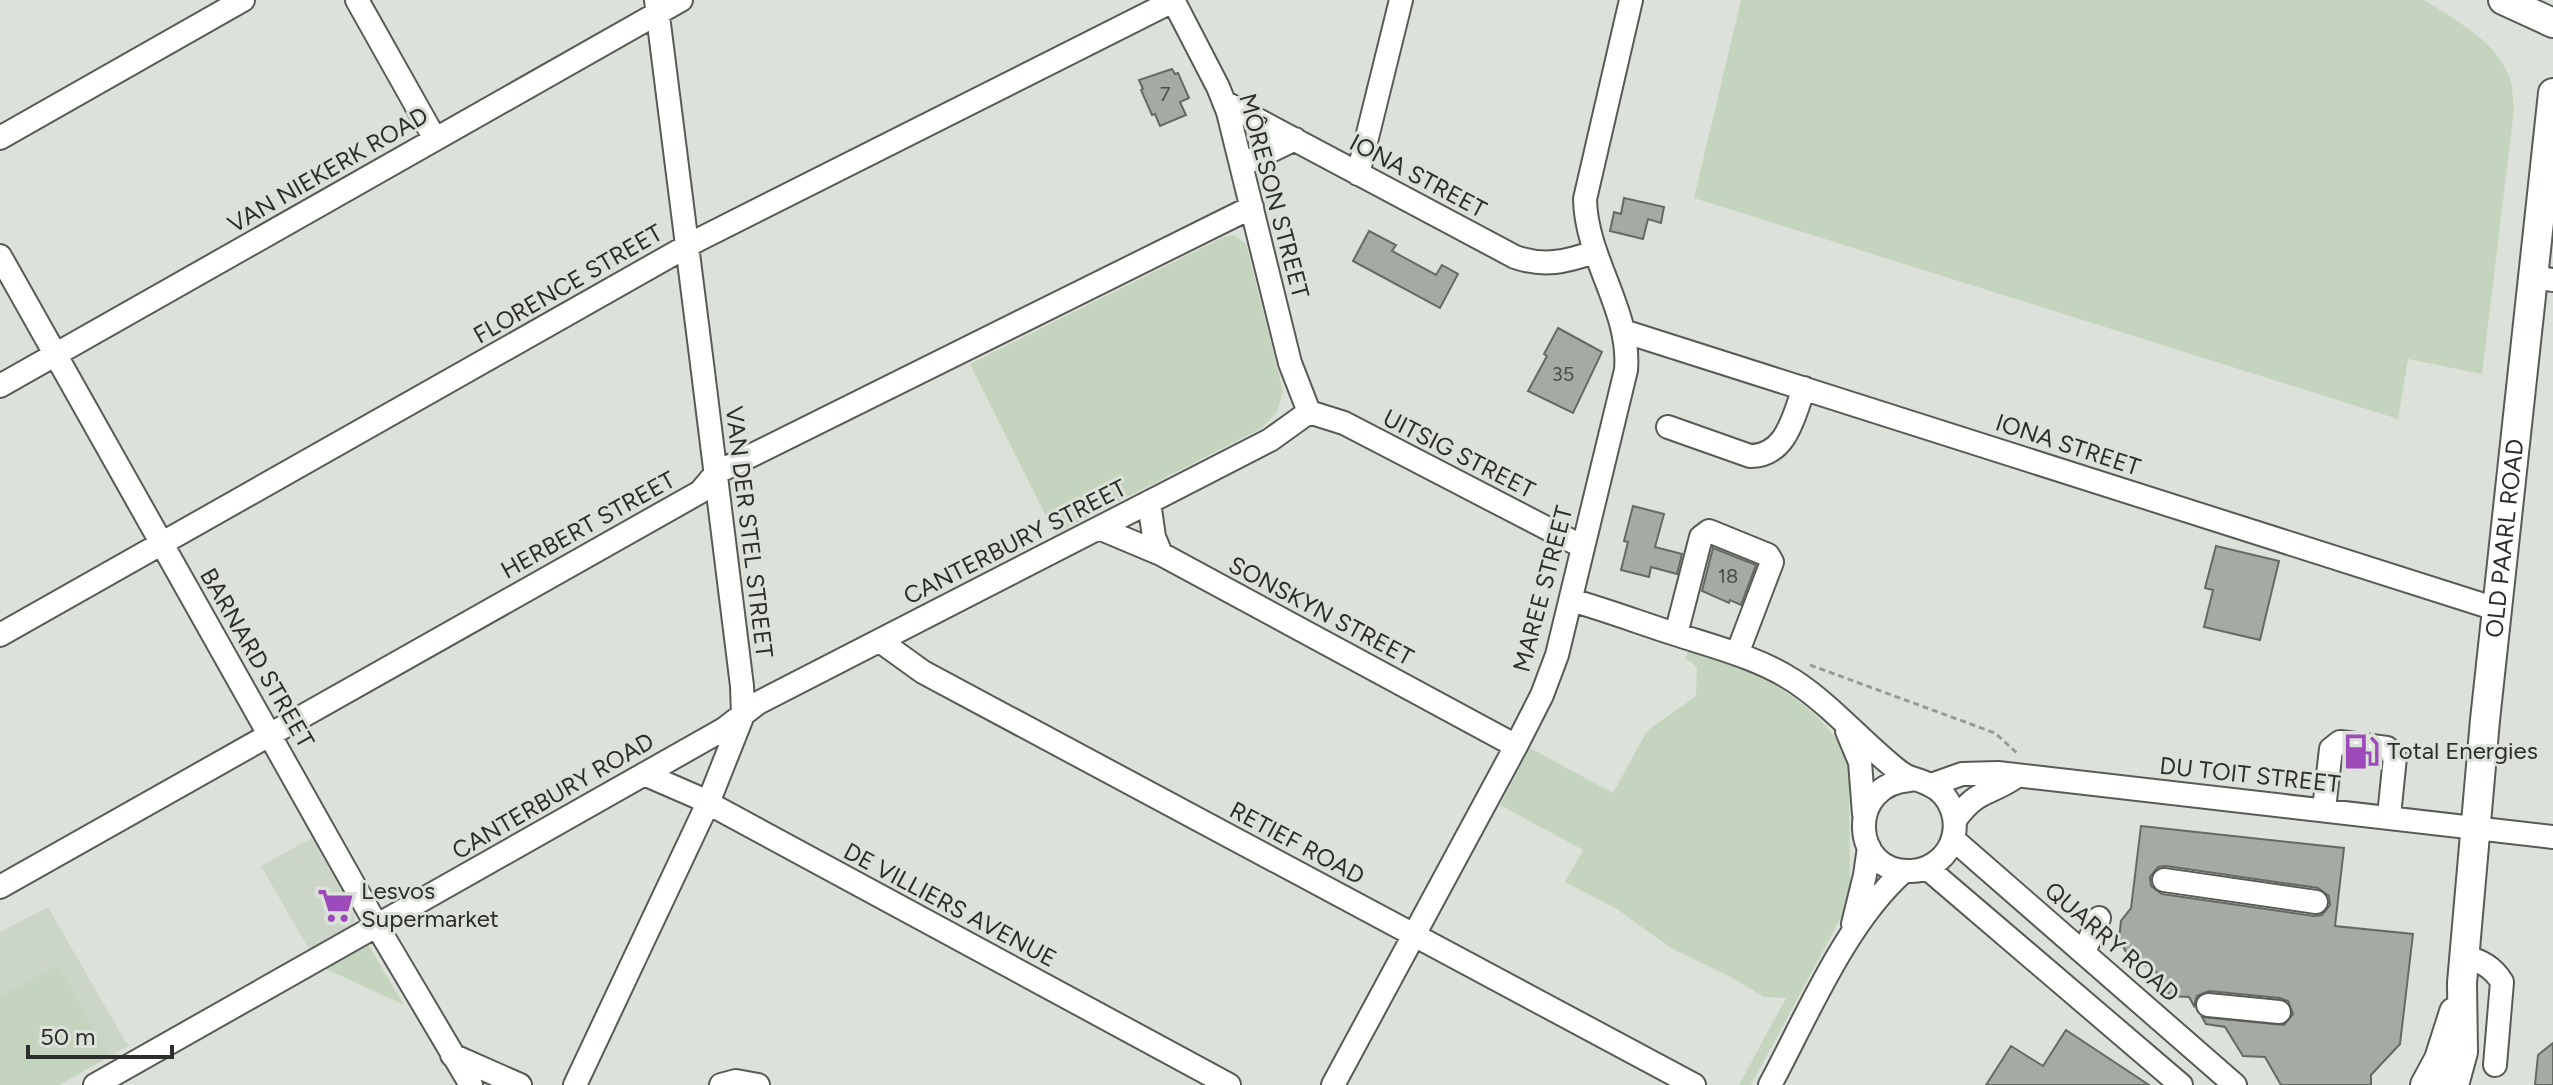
<svg xmlns="http://www.w3.org/2000/svg" width="2553" height="1085" font-family="Figtree,sans-serif">
  <style>
    .built { fill: #ccd6c8 }
    .green { fill: #c5d4be }
    .building { fill: #a5aaa3; stroke: #656a63; stroke-width: 2; fill-rule: evenodd }
    .lines { fill: none; stroke-linecap: round; stroke-linejoin: round }
    .minor-casing { stroke: #575b55; stroke-width: 26 }
    .major-casing { stroke: #575b55; stroke-width: 32 }
    .path { stroke: #979b95; stroke-width: 3; stroke-dasharray: 6 4; stroke-linecap: butt }
    .minor { stroke: #fff; stroke-width: 22 }
    .major { stroke: #fff; stroke-width: 28 }
    .labels { text-anchor: middle; stroke-width: 6; stroke-linejoin: round; paint-order: stroke }
    .number-label { font-size: 20px; fill: #4a4d49 }
    .street-label { font-size: 24px; fill: #2c2e2b; stroke: #dce1da }
    .poi-label { font-size: 24px; fill: #2c2e2b; stroke: #dce1da; text-anchor: start }
  </style>
  <rect width="100%" height="100%" fill="#dce1da"/>
  <path class="built" d="M312,838L355,915L354,922L347,931L310,951L261,866Z
    M48,907L128,1046L59,1085H0V932Z"/>
  <path class="green" d="M1741,0H2424C2455,20 2498,42 2510,79C2513,88 2513,100 2514,110L2482,374L2408,359L2398,419L1694,198Z
    M1234,235L1246,244L1283,391L1277,412L1262,428L1055,534L970,364L1224,237Z
    M1690,648C1750,671 1825,699 1849,765L1850,895L1846,908L1751,1085H1739L1786,998L1764,997L1731,977L1671,948L1617,909L1565,882L1583,850L1500,805L1530,748L1613,793L1647,731L1696,696L1697,667L1685,658Z
    M368,944L404,1005L324,968Z
    M58,965L109,1056L59,1085H0V997Z"/>
  <path class="building" d="M1172,69L1175,74L1178,73L1189,98L1180,102L1186,115L1160,126L1155,114L1152,115L1141,90L1143,89L1139,80Z
    M1624,198L1664,207L1661,223L1648,219L1643,239L1610,231L1614,212L1621,214Z
    M1369,231L1396,245L1392,251L1436,275L1442,265L1458,274L1440,308L1353,261Z
    M1558,328L1602,352L1573,413L1528,391L1547,356L1544,354Z
    M1633,506L1664,514L1655,547L1682,554L1677,574L1651,567L1649,577L1621,570L1628,542L1624,541Z
    M2216,546L2279,561L2260,640L2204,627L2213,590L2205,588Z
    M1713,548L1756,565L1741,605L1730,600L1729,603L1702,591Z
    M2141,826L2344,848L2335,926L2413,934L2400,1044L2371,1075V1085H2281L2265,1057L2243,1056L2225,1027L2206,1024L2202,1017L2284,1025L2293,1014L2288,1001L2280,998L2209,991L2197,996L2194,1006L2189,997L2170,996L2153,967L2132,963L2119,939L2121,921L2131,908ZM2166,866L2318,888L2329,896L2330,905L2322,915L2314,916L2162,894L2151,886L2150,877L2158,867Z
    M2066,1030L2149,1085H1986L2011,1046L2043,1066Z
    M2553,1043V1085H2535L2538,1055Z"/>
  <g class="lines">
    <defs>
      <path id="minor" d="M357,0L435,139
        M1173,0L1218,87L1228,112L1290,363L1309,412
        M1224,102L1515,257C1544,267 1566,262 1594,252
        M0,138L243,0
        M1242,165L1295,139
        M1358,174L1401,0
        M0,256L377,926L471,1085
        M2533,277L2553,280
        M1623,331L2496,609
        M0,386L681,0
        M1309,412L1344,423L1583,547
        M1668,427L1750,456C1787,456 1794,415 1804,388
        M1149,502L1154,537L1161,554
        M1099,528L1161,554L1516,746
        M1571,600C1606,610 1641,623 1675,634C1715,647 1759,658 1794,681C1832,706 1861,741 1896,769C1911,781 1914,777 1928,784C1952,794 1961,823 1950,846C1943,860 1927,871 1911,871C1851,874 1846,784 1910,780
        M1676,634L1701,537L1709,531L1768,555L1772,562L1737,654
        M0,635L698,240L1173,1
        M880,641L923,672L1694,1085
        M1847,731L1860,762L1864,814
        M644,774L697,797L1229,1085
        M1931,785L1962,774L1998,773L2553,837
        M2324,809L2331,749L2340,742L2387,748L2395,757L2389,816
        M1955,820C1978,788 1989,796 2017,776
        M1953,839L2235,1085
        M1927,868L2181,1085
        M2164,880L2316,902
        M0,887L700,492L716,473L1252,207
        M1853,924L1865,875L1869,847
        M2084,952L2099,918
        M2464,956C2481,961 2493,967 2502,982L2495,1065
        M2208,1005L2279,1012
        M452,1055L520,1085
        M95,1085L724,729L758,703L1270,440L1309,412
        M575,1085L708,803L743,715L742,686C714,457 685,229 656,0
        M721,1085L736,1081L758,1085
        M1333,1085L1516,746L1542,695L1557,655L1626,370C1631,310 1586,259 1585,199L1631,0
        M1770,1085C1807,1016 1846,922 1904,871"/>
      <g id="major">
        <path d="M2503,0L2553,23"/>
        <path d="M2425,1085L2439,1059L2454,1012"/>
        <path id="s1" d="M2454,1085L2463,1052L2462,983L2485,720L2553,93"/>
      </g>
    </defs>
    <use href="#minor" class="minor-casing"/>
    <use href="#major" class="major-casing"/>
    <path class="path" d="M1810,665L1995,733L2018,754"/>
    <use href="#minor" class="minor"/>
    <use href="#major" class="major"/>
  </g>
  <defs>
    <symbol id="fuel-bare" viewBox="-9 -9 18 18"><path d="M-5.5-6h7V0h2V4h1.3V-2.5L3-4.5l.8-.8L6-3V5H2.5V1h-1V6h-7ZM-4.2-4.7v3.2H.2V-4.7Z" fill="#9d4bba" stroke="#dce1da" stroke-width="2.5" paint-order="stroke"/></symbol>
    <symbol id="supermarket-bare" viewBox="-9 -9 18 18"><path d="M-6-5.5h2.5l.6 2H6L4.5 2H-2.5L-4.4-4H-6ZM-1.5 3.2a1.3 1.3 0 1 0 .1 0ZM3 3.2a1.3 1.3 0 1 0 .1 0Z" fill="#9d4bba" stroke="#dce1da" stroke-width="2.5" paint-order="stroke"/></symbol>
  </defs>
  <g fill-rule="evenodd">
    <use href="#fuel-bare" x="2336" y="726" width="51" height="51"/>
    <use href="#supermarket-bare" x="310" y="880" width="51" height="51"/>
  </g>
  <g class="labels">
    <g class="number-label">
      <text x="1165" y="101">7</text>
      <text x="1563" y="381">35</text>
      <text x="1728" y="583">18</text>
    </g>
    <g class="street-label">
      <text transform="translate(328 170) rotate(-30)" y="8">VAN NIEKERK ROAD</text>
      <text transform="translate(1418 176) rotate(28)" y="8">IONA STREET</text>
      <text transform="translate(1274 196) rotate(75)" y="8">MÔRESON STREET</text>
      <text transform="translate(568 284) rotate(-30)" y="8">FLORENCE STREET</text>
      <text transform="translate(2068 445) rotate(18)" y="8">IONA STREET</text>
      <text transform="translate(1459 454) rotate(27)" y="8">UITSIG STREET</text>
      <text transform="translate(588 525) rotate(-29)" y="8">HERBERT STREET</text>
      <text transform="translate(749 532) rotate(83)" y="8">VAN DER STEL STREET</text>
      <text dy="8" stroke="none"><textPath href="#s1" startOffset="550">OLD PAARL ROAD</textPath></text>
      <text transform="translate(1015 542) rotate(-27)" y="8">CANTERBURY STREET</text>
      <text transform="translate(1543 589) rotate(-75)" y="8">MAREE STREET</text>
      <text transform="translate(1321 611) rotate(28)" y="8">SONSKYN STREET</text>
      <text transform="translate(257 658) rotate(60)" y="8">BARNARD STREET</text>
      <text transform="translate(2250 775) rotate(6)" y="8">DU TOIT STREET</text>
      <text transform="translate(553 796) rotate(-30)" y="8">CANTERBURY ROAD</text>
      <text transform="translate(1297 843) rotate(28)" y="8">RETIEF ROAD</text>
      <text transform="translate(950 905) rotate(28)" y="8">DE VILLIERS AVENUE</text>
      <text transform="translate(2112 942) rotate(41)" y="8">QUARRY ROAD</text>
    </g>
    <g class="poi-label">
      <text x="2387" y="759">Total Energies</text>
      <text x="361" y="899">Lesvos<tspan x="361" dy="28">Supermarket</tspan></text>
    </g>
  </g>
  <path d="M28 1045v12h144v-12" fill="none" stroke="#2c2e2b" stroke-width="4"/>
  <text x="40" y="1045" font-size="24" fill="#2c2e2b" stroke="#dce1da" stroke-width="6" paint-order="stroke">50 m</text>
</svg>
